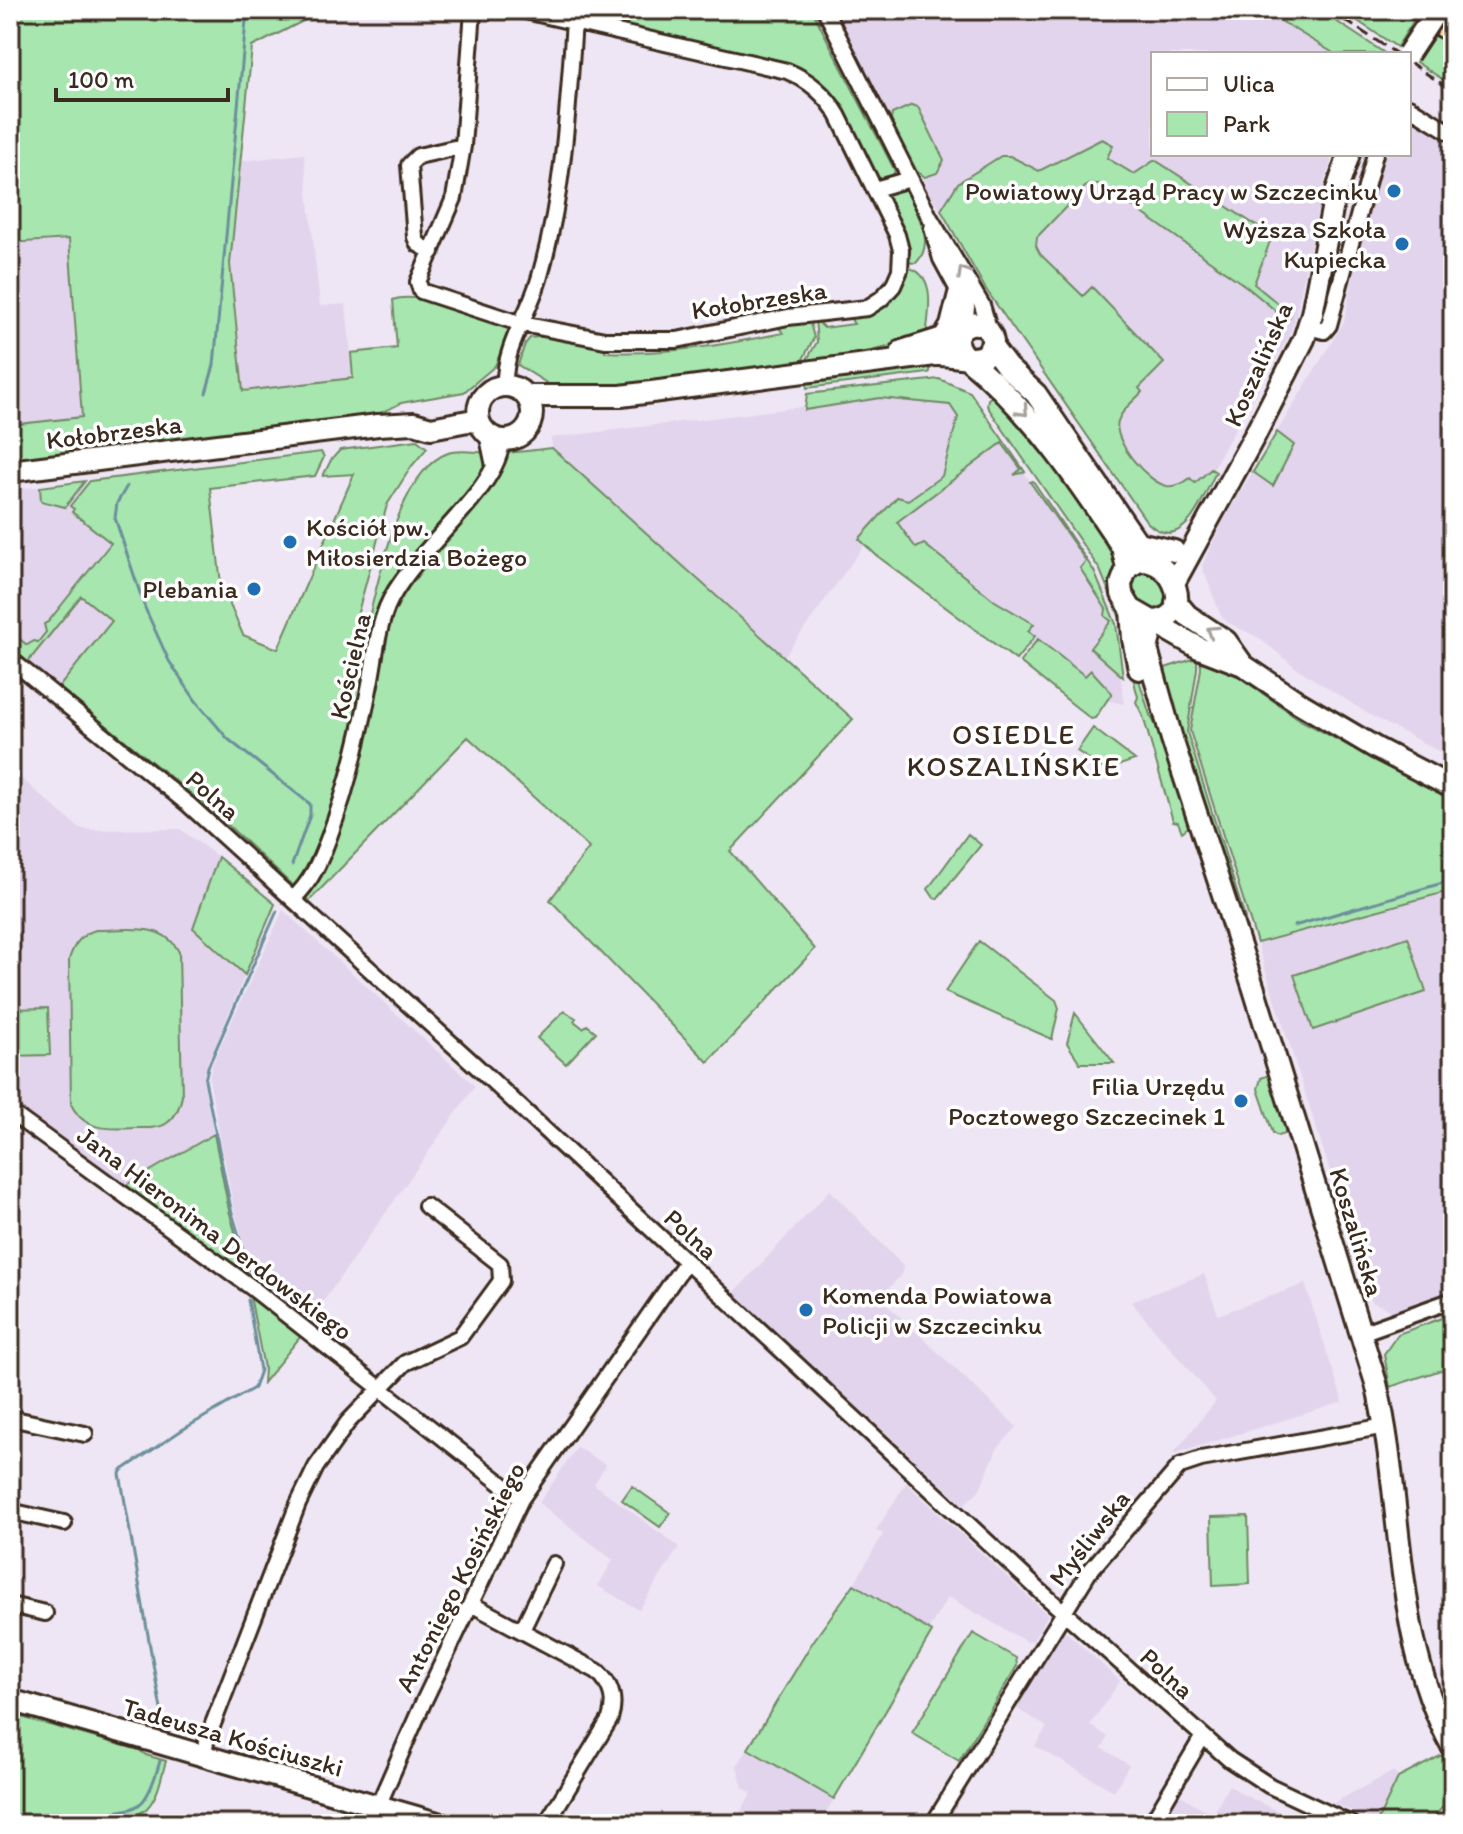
<svg xmlns="http://www.w3.org/2000/svg" width="1463" height="1834" font-family="Itim,sans-serif">
  <style>
    .built { fill: #e2d4ec }
    .green { fill: #a7e6af; stroke: #718866; stroke-width: 2 }
    .lines { fill: none; stroke-linecap: round; stroke-linejoin: round }
    .stream { stroke: #6c8f9b; stroke-width: 3 }
    .street-casing { stroke: #3b2a1e; stroke-width: 20 }
    .secondary-casing { stroke: #3b2a1e; stroke-width: 26 }
    .highway-casing { stroke: #3b2a1e; stroke-width: 32 }
    .street { stroke: #fff; stroke-width: 14 }
    .secondary { stroke: #fff; stroke-width: 20 }
    .highway { stroke: #fddcac; stroke-width: 26 }
    .rail { stroke: #3b2a1e; stroke-width: 3; stroke-dasharray: 12 6; stroke-linecap: butt }
    .secondary-bridge-casing { stroke: #3b2a1e; stroke-width: 26; stroke-linecap: butt }
    .secondary-bridge { stroke: #fff; stroke-width: 20 }
    .oneway { stroke: #a79f9a }
    .poi-dot { fill: #1f6fb2; stroke: #fff; stroke-width: 3 }
    .labels { text-anchor: middle; stroke-width: 7; stroke-linejoin: round; paint-order: stroke }
    .poi-label { font-size: 26px; fill: #3b2a1e; stroke: #fff; text-anchor: end }
    .street-label { font-size: 26px; fill: #3b2a1e; stroke: #fff }
    .neighbourhood-label { font-size: 28px; letter-spacing: 2px; fill: #3b2a1e; stroke: #fff }
  </style>
  <rect width="100%" height="100%" fill="#eee6f4"/>
  <filter id="ink" filterUnits="userSpaceOnUse"><feTurbulence type="fractalNoise" baseFrequency=".0125" numOctaves="2"/><feDisplacementMap in="SourceGraphic" scale="16" xChannelSelector="R" yChannelSelector="G"/><feConvolveMatrix kernelMatrix="1 2 1 2 8 2 1 2 1" color-interpolation-filters="sRGB"/></filter>
  <g filter="url(#ink)">
    <path class="built" d="M832,10H1263L1335,54H1153V154H1333L1321,194L1295,319L1288,338L1218,459L1213,470L1216,472L1191,519L1179,531L1162,533L1147,522L985,288L941,211L912,168Z
      M1409,118L1453,147V728L1440,752L1370,715L1295,667L1259,638L1227,622L1221,616L1202,566L1225,517L1344,322L1377,162L1382,154H1409Z
      M304,154L320,306L346,304L353,378L243,391L230,264L241,161Z
      M69,239L82,418L10,425V243Z
      M881,397L978,407L1087,562L1114,624L1124,704L1094,698L878,526L784,657L552,448L551,438Z
      M112,478L120,548L113,621L59,687L10,647V490Z
      M10,769L79,828L91,830L180,829L218,857L193,928L245,975L204,1073L203,1081L214,1134L126,1185L10,1101Z
      M1453,890V1291L1395,1312L1372,1302L1257,943Z
      M283,910L475,1086L308,1323L247,1275L251,1273V1269L234,1209L209,1079L213,1062Z
      M830,1190L903,1266L902,1274L880,1298L1017,1427L997,1449L980,1489L964,1505L734,1293Z
      M1204,1274L1218,1315L1305,1284L1343,1402L1173,1454L1216,1401L1131,1302Z
      M577,1447L606,1465L594,1484L679,1547L639,1610L598,1586L613,1560L539,1503Z
      M906,1483L1048,1615L1033,1640L1027,1642L948,1597L928,1630L854,1584L883,1534L876,1530Z
      M1063,1629L1120,1681L1090,1725L1108,1737L1102,1748L1129,1765L1114,1791L1035,1746L1047,1727L1016,1708Z
      M748,1749L834,1799L819,1824H733L752,1793L743,1788L737,1766Z
      M1394,1771L1398,1778L1377,1822L1333,1803Z
      M1229,1785L1242,1794L1304,1824H1160L1177,1793L1213,1815Z"/>
    <path class="green" d="M10,10H307L311,17L252,47L230,264L243,391L353,378L351,353L397,348L393,300C419,290 483,317 512,325L495,366L464,392L401,403L381,413L10,462V425L82,417L69,239L10,243Z
      M552,10H812L895,171L891,178L882,181L875,177C852,131 838,83 787,62Z
      M1263,10H1319L1386,54H1335Z
      M1341,10H1400L1414,20L1397,47Z
      M1436,31L1453,42V86L1416,62Z
      M912,105L918,107L944,160L937,173L925,177L912,168L891,120L892,114Z
      M1102,139L1113,145L1107,158L1134,174L1155,160L1272,236L1254,284L1291,314L1289,318L1282,316L1247,287L1101,184H1090L1086,186L1037,237L1036,246L1040,254L1083,296L1092,287L1164,363L1139,388L1142,392C1134,401 1122,409 1118,421C1112,441 1148,483 1167,486C1176,487 1183,484 1190,478L1195,483L1211,469L1216,472C1202,499 1183,557 1147,522L985,288L941,210L958,183L1001,156H1010L1039,171Z
      M903,188L906,189C916,212 937,242 916,263L905,262L884,198L887,193Z
      M904,267C938,271 929,312 926,336L846,358L805,363L817,342L815,319L824,328L854,324L849,316L863,313Z
      M809,319L814,338L802,361L757,370L604,388L550,385L518,365L525,344L530,338L546,336L547,332L606,343L605,352C666,355 723,345 783,333L776,324Z
      M930,363V372L928,373L807,388L806,379Z
      M939,379L970,392L1025,472L1014,475L1021,469L1002,443L897,522L916,548L924,544L995,601L1034,624L1028,631L1035,636L1016,660L876,555L859,539L897,497L908,500L942,476L958,417L950,405L880,398L805,410L807,394Z
      M996,394L1008,403L1113,544L1116,561L1114,581L1124,613L1129,667L1122,623L1100,570L987,406L988,399Z
      M1277,432L1294,445L1273,486L1253,472Z
      M417,440L427,448L411,467L387,505L357,616L362,643L378,657L370,640L368,621C380,576 400,470 448,453C461,448 482,454 497,453C515,453 534,450 552,448L853,719L730,851L815,949L708,1062L550,900L589,848L468,737L309,901L215,813L59,687L112,621L81,596L28,662L10,647V631L27,645L34,641L38,642L46,632L44,624L48,622L111,543L72,512L74,509L70,506L90,481L321,452L324,457L315,476L210,488L221,584L243,635L278,649L354,474L323,476L331,460L340,450Z
      M85,481L65,507L41,501L40,487Z
      M1033,481L1094,571L1116,624L1123,677L1090,648L1111,621L1105,616L1106,609L1080,568L1086,561L1030,482Z
      M1141,569L1159,576L1168,594L1165,608L1154,612C1139,603 1119,583 1141,569Z
      M1038,639L1085,676L1091,670L1112,693L1095,718L1091,719L1020,662Z
      M1200,655L1241,678L1302,721L1453,801V890L1257,943L1190,731L1201,669Z
      M1193,659L1197,660V669L1187,732L1245,918L1246,934L1159,670Z
      M1138,677L1150,715L1164,740L1191,825L1182,832L1178,822L1173,821L1143,716L1136,702L1138,697L1133,678Z
      M1093,728L1135,760L1105,770L1077,751Z
      M968,834L981,845L937,899L934,898L928,889Z
      M218,857L275,904L245,975L193,928Z
      M96,930C125,930 164,921 179,952L182,1096C180,1106 176,1117 167,1123C159,1129 146,1128 136,1128C110,1129 84,1132 71,1104L69,960C73,945 81,934 96,930Z
      M1408,937L1426,992L1313,1030L1294,975Z
      M979,941L1056,1000L1059,1008L1052,1039L945,992Z
      M48,1008L50,1055L10,1056V1009Z
      M564,1011L576,1018L574,1021L583,1028L587,1025L596,1032L566,1064L537,1038Z
      M1075,1013L1114,1063H1080L1067,1043Z
      M1269,1075L1280,1095L1290,1125L1284,1134L1278,1136L1273,1133L1258,1089L1261,1078Z
      M214,1134L229,1210L247,1275L126,1185Z
      M250,1296L301,1336L263,1383L264,1368Z
      M1453,1314V1366L1390,1387L1384,1354L1398,1334Z
      M632,1486L670,1513L660,1527L622,1500Z
      M1248,1516L1250,1584L1213,1586L1211,1517Z
      M854,1584L932,1632L834,1799L748,1749L812,1643Z
      M973,1633L1016,1658L1017,1666L959,1761L912,1733Z
      M10,1714L139,1750L146,1755L166,1761C161,1777 159,1796 147,1808C122,1833 44,1824 10,1824Z
      M1442,1755L1453,1774V1795L1428,1824L1377,1822L1398,1778Z"/>
    <g class="lines">
      <path class="stream" d="M206,393L214,365L247,10
        M127,486L117,503L115,518L145,608L169,661L196,701L228,739L310,804V815L292,865
        M1294,926L1453,880
        M249,1270L231,1209L205,1080L208,1067L277,911
        M163,1721L120,1474L121,1471L182,1430L254,1388L260,1370L248,1300
        M84,1824C129,1796 140,1832 160,1761"/>
      <defs>
        <path id="street" d="M473,10L463,146L454,198L418,282L421,291L522,324L605,340H677L788,317L867,308L881,299L893,286L900,270L901,250L897,235L838,115C826,95 809,80 787,71L521,10
          M825,10L929,216L982,305L990,332
          M1409,107L1453,134
          M875,189L910,179
          M932,228L941,259L967,307L965,326
          M432,252L418,244L415,237L409,165L418,156L463,146
          M1308,327L1324,331L1329,325L1375,154
          M505,386C503,347 530,313 540,276C564,191 568,108 574,21
          M487,433L494,466
          M10,659L189,805L474,1064L1040,1591L1230,1760L1270,1786L1351,1824
          M293,899C312,881 320,861 329,837C348,787 360,736 370,684C375,658 377,632 387,607C410,552 499,492 502,440
          M10,1112L251,1287L521,1499
          M1361,1333L1453,1300
          M10,1418L85,1434
          M10,1511L64,1523
          M471,1604L597,1671C612,1685 616,1700 610,1719L546,1824
          M10,1605L45,1613
          M522,1630L554,1564
          M204,1756L206,1742L298,1504L316,1467L348,1422L405,1363L460,1337L501,1281L500,1264L426,1206
          M378,1806L423,1703L521,1499L686,1262
          M933,1824L1089,1572L1180,1466L1201,1459L1386,1426
          M1151,1824L1203,1736"/>
        <path id="secondary" d="M945,336L951,326L959,294
          M992,347L1007,367L1036,394L1150,561
          M902,351L959,333
          M478 413a27 27 0 1 1 54 0a27 27 0 1 1-54 0Z
          M526,396H621L935,355C952,354 971,362 986,355L993,342C986,305 934,331 969,360C1032,412 1077,479 1122,547L1127,568
          M10,471L378,425L414,423L431,428L468,421L479,422
          M1138,543L1174,551
          M1174,583L1255,435L1304,339L1312,314L1334,199L1349,154
          M1176,602L1187,615L1226,641L1243,665
          M1131,609L1133,639L1139,669
          M1154,621L1147,649L1172,739L1253,986L1376,1383C1405,1504 1391,1636 1453,1748
          M1154,621C1195,618 1176,558 1139,561L1127,568L1121,584L1122,594L1131,609L1199,648L1243,665L1298,702L1376,748L1453,788
          M10,1700L441,1824"/>
        <path id="highway" d="M1425,10L1453,30"/>
      </defs>
      <use href="#street" class="street-casing"/>
      <use href="#secondary" class="secondary-casing"/>
      <use href="#highway" class="highway-casing"/>
      <use href="#street" class="street"/>
      <use href="#secondary" class="secondary"/>
      <use href="#highway" class="highway"/>
      <path class="rail" d="M1329,10L1397,54
        M1409,62L1453,91"/>
      <defs>
        <path id="secondary-bridge" d="M1408,54L1437,10"/>
      </defs>
      <use href="#secondary-bridge" class="secondary-bridge-casing"/>
      <use href="#secondary-bridge" class="secondary-bridge"/>
    </g>
    <defs><path id="oneway-chevron" d="M-2-3.5L2.5 0L-2 3.5" fill="none" stroke-width="1.6" stroke-linecap="round" stroke-linejoin="round" transform="scale(2)"/></defs>
    <g class="oneway">
      <use href="#oneway-chevron" transform="translate(963 272) rotate(-119)"/>
      <use href="#oneway-chevron" transform="translate(1023 411) rotate(47)"/>
      <use href="#oneway-chevron" transform="translate(1212 631) rotate(-147)"/>
    </g>
  </g>
  <g class="poi-dot">
    <circle cx="1394" cy="191" r="8"/>
    <circle cx="1402" cy="244" r="8"/>
    <circle cx="290" cy="542" r="8"/>
    <circle cx="254" cy="589" r="8"/>
    <circle cx="1241" cy="1101" r="8"/>
    <circle cx="806" cy="1310" r="8"/>
  </g>
  <g class="labels">
    <g class="poi-label">
      <text x="1378" y="200">Powiatowy Urząd Pracy w Szczecinku</text>
      <text x="1386" y="238">Wyższa Szkoła<tspan x="1386" dy="30">Kupiecka</tspan></text>
      <text x="306" y="536" text-anchor="start">Kościół pw.<tspan x="306" dy="30">Miłosierdzia Bożego</tspan></text>
      <text x="238" y="598">Plebania</text>
      <text x="1225" y="1095">Filia Urzędu<tspan x="1225" dy="30">Pocztowego Szczecinek 1</tspan></text>
      <text x="822" y="1304" text-anchor="start">Komenda Powiatowa<tspan x="822" dy="30">Policji w Szczecinku</tspan></text>
    </g>
    <g class="street-label">
      <text transform="translate(759 300) rotate(-9)" y="9">Kołobrzeska</text>
      <text transform="translate(1258 364) rotate(-66)" y="9">Koszalińska</text>
      <text transform="translate(114 432) rotate(-7)" y="9">Kołobrzeska</text>
      <text transform="translate(350 666) rotate(-77)" y="9">Kościelna</text>
      <text transform="translate(213 795) rotate(41)" y="9">Polna</text>
      <text transform="translate(1357 1232) rotate(73)" y="9">Koszalińska</text>
      <text transform="translate(215 1233) rotate(37)" y="9">Jana Hieronima Derdowskiego</text>
      <text transform="translate(691 1234) rotate(42)" y="9">Polna</text>
      <text transform="translate(1089 1538) rotate(-52)" y="9">Myśliwska</text>
      <text transform="translate(460 1577) rotate(-63)" y="9">Antoniego Kosińskiego</text>
      <text transform="translate(1167 1673) rotate(42)" y="9">Polna</text>
      <text transform="translate(233 1737) rotate(16)" y="9">Tadeusza Kościuszki</text>
    </g>
    <g class="neighbourhood-label">
      <text x="1014" y="744">OSIEDLE<tspan x="1014" dy="32">KOSZALIŃSKIE</tspan></text>
    </g>
  </g>
  <rect width="1463" height="1834" fill="none" stroke="#fff" stroke-width="40"/>
  <rect x="20" y="20" width="1423" height="1794" fill="none" stroke="#3b2a1e" stroke-width="3" filter="url(#ink)"/>
  <rect x="1151" y="52" width="260" height="104" fill="#ffffff" stroke="#b1aaa5" stroke-width="2"/>
  <rect x="1167" y="78" width="40" height="12" fill="#ffffff" stroke="#b1aaa5" stroke-width="2"/>
  <text x="1223" y="92" font-size="24" fill="#3b2a1e">Ulica</text>
  <rect x="1167" y="112" width="40" height="24" fill="#a7e6af" stroke="#b1aaa5" stroke-width="2"/>
  <text x="1223" y="132" font-size="24" fill="#3b2a1e">Park</text>
  <path d="M56 88v12h172v-12" fill="none" stroke="#3b2a1e" stroke-width="4"/>
  <text x="68" y="88" font-size="24" fill="#3b2a1e" stroke="#ffffff" stroke-width="6" paint-order="stroke">100 m</text>
</svg>
